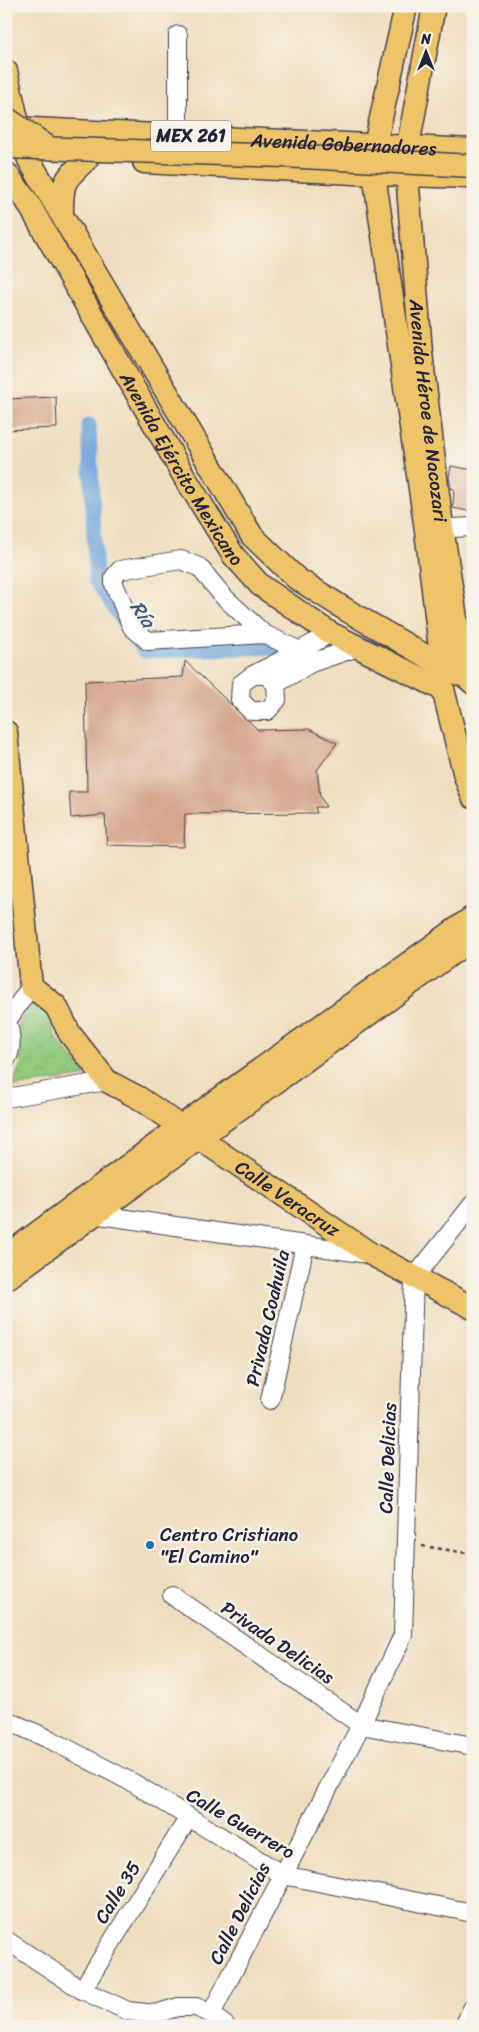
<svg xmlns="http://www.w3.org/2000/svg" width="479" height="2032" font-family="Sriracha,sans-serif">
  <style>
    .park { fill: url(#park-crowns); stroke: #5a765c }
    .lines { fill: none; stroke-linecap: round; stroke-linejoin: round }
    .canal { stroke: #6fa6dd; stroke-width: 15 }
    .building { fill: #d6a58b }
    .minor-casing { stroke: #413e4f; stroke-width: 20 }
    .major-casing { stroke: #413e4f; stroke-width: 25 }
    .path { stroke: #413e4f; stroke-width: 2.5; stroke-dasharray: 4 4; stroke-linecap: butt }
    .minor { stroke: #fff; stroke-width: 18 }
    .major { stroke: #efc469; stroke-width: 22 }
    .major-bridge-casing { stroke: #413e4f; stroke-width: 25; stroke-linecap: butt }
    .major-bridge { stroke: #efc469; stroke-width: 22 }
    .poi-dot { fill: #1f6fb2; stroke: #f7f3e8; stroke-width: 2 }
    .labels { text-anchor: middle; stroke-width: 5; stroke-linejoin: round; paint-order: stroke }
    .shield { fill: #f7f3e8; stroke: #62616f; stroke-width: 1 }
    .shield-label { font-size: 18px; font-weight: bold; fill: #22223b }
    .street-label { font-size: 19px; fill: #22223b; stroke: #f7f3e8 }
    .poi-label { font-size: 19px; fill: #22223b; stroke: #f7f3e8; text-anchor: start }
    .water-label { font-size: 20px; font-style: italic; fill: #41577c; stroke: #f7f3e8 }
  </style>
  <defs>
    <pattern id="park-crowns" width="20" height="18" patternUnits="userSpaceOnUse" patternTransform="scale(1.25)"><rect width="20" height="18" fill="#92ca7e"/><path d="M2 6a3 3 0 1 1 6 0M12 15a3 3 0 1 1 6 0" fill="none" stroke="#7ead6e"/></pattern>
  </defs>
  <rect width="100%" height="100%" fill="#f7f3e8"/>
  <filter id="ink" filterUnits="userSpaceOnUse"><feTurbulence type="fractalNoise" baseFrequency=".02" numOctaves="2"/><feDisplacementMap in="SourceGraphic" scale="10" xChannelSelector="R" yChannelSelector="G"/><feConvolveMatrix kernelMatrix="1 2 1 2 8 2 1 2 1" color-interpolation-filters="sRGB"/></filter>
  <filter id="wash" filterUnits="userSpaceOnUse"><feTurbulence type="fractalNoise" baseFrequency=".0096" numOctaves="4" result="noise"/><feDisplacementMap in="SourceGraphic" scale="20" xChannelSelector="R" yChannelSelector="G"/><feGaussianBlur stdDeviation="1.12" result="paint"/><feColorMatrix in="noise" values="0 0 0 0 0 0 0 0 0 0 0 0 0 0 0 0 0 1.4 0 .05"/><feComposite in="paint" operator="in"/></filter>
  <g filter="url(#wash)">
    <rect width="100%" height="100%" fill="#efdebe"/>
    <path class="park" d="M32,1001L48,1015L56,1038L88,1076L12,1087L21,1063L18,1026Z"/>
    <g class="lines">
      <path class="canal" d="M89,425L96,581L144,651L383,644"/>
    </g>
    <g id="blocks">
      <path class="building" d="M56,397L57,428L6,430V399Z
        M451,466L473,470V512L453,508L454,489L451,488L449,477Z
        M185,661L258,730L309,729L337,743L317,770L320,796L326,807H315L317,813L185,814L184,847L107,845L105,815L71,818L69,792H87L85,681L183,677Z"/>
    </g>
  </g>
  <g filter="url(#ink)">
    <use href="#blocks" fill-opacity="0" stroke="#413e4f" stroke-width="1"/>
    <g class="lines">
      <defs>
        <path id="minor" d="M178,35V135
          M431,529L473,527
          M264,634L148,641L132,627L114,584V577L120,570L181,560L199,567L224,597L264,634L300,651L311,663
          M253,675H266L276,684L277,700L267,711H251L240,700L241,684L253,675L300,651L330,633
          M276,684L311,663L358,647
          M7,1021L31,986
          M6,1060C13,1049 11,1033 7,1021
          M6,1098L107,1081
          M93,1214L368,1254
          M270,1400L305,1245
          M172,1595L361,1725L473,1746
          M6,1720L51,1740L135,1784L283,1875L473,1913
          M6,1940L82,1990L128,2011L155,2014L178,2007H196L211,2014L226,2026
          M82,1990L189,1817
          M211,2014L361,1725L403,1635L414,1278L473,1204
          M464,2026L473,2007"/>
        <g id="major">
          <path d="M406,6L375,145L374,174L426,530L442,666L436,686L443,689L465,776L473,797"/>
          <path id="s1" d="M434,6L408,146L407,174L421,352L442,527L459,638L456,673L465,676L473,683"/>
          <path d="M6,71L19,128L11,138"/>
          <path id="s2" d="M12,128L473,150"/>
          <path d="M20,131L29,160L252,536L296,578L348,611L450,670"/>
          <path d="M144,162L374,174L469,177"/>
          <path id="s3" d="M6,173L27,201L184,476L233,555L260,585L330,633L436,686"/>
          <path d="M62,213C62,181 64,180 87,159"/>
          <path id="s4" d="M6,732L31,986L56,1006L70,1034L107,1081L139,1098L371,1254L473,1308"/>
          <path d="M6,1256L180,1127L473,917"/>
          <path d="M6,1279L473,938"/>
        </g>
      </defs>
      <use href="#minor" class="minor-casing"/>
      <use href="#major" class="major-casing"/>
      <path class="path" d="M422,1546L473,1554"/>
      <use href="#minor" class="minor"/>
      <use href="#major" class="major"/>
      <defs>
        <path id="major-bridge" d="M6,118L48,147
          M6,147L283,156L473,166"/>
      </defs>
      <use href="#major-bridge" class="major-bridge-casing"/>
      <use href="#major-bridge" class="major-bridge"/>
    </g>
  </g>
  <circle class="poi-dot" cx="150" cy="1545" r="5"/>
  <g class="labels">
    <rect class="shield" x="151" y="120.5" width="80" height="31" rx="4"/>
    <g class="shield-label">
      <text x="191" y="142">MEX 261</text>
    </g>
    <g class="street-label">
      <text dy="7" stroke="none"><textPath href="#s2" startOffset="332">Avenida Gobernadores</textPath></text>
      <text dy="7" stroke="none"><textPath href="#s1" startOffset="408">Avenida Héroe de Nacozari</textPath></text>
      <text dy="7" stroke="none"><textPath href="#s3" startOffset="344">Avenida Ejército Mexicano</textPath></text>
      <text dy="7" stroke="none"><textPath href="#s4" startOffset="594">Calle Veracruz</textPath></text>
      <text transform="translate(267 1318) rotate(-77)" y="7">Privada Coahuila</text>
      <text transform="translate(387 1458) rotate(-88)" y="7">Calle Delicias</text>
      <text transform="translate(278 1642) rotate(34)" y="7">Privada Delicias</text>
      <text transform="translate(241 1823) rotate(30)" y="7">Calle Guerrero</text>
      <text transform="translate(117 1892) rotate(-58)" y="7">Calle 35</text>
      <text transform="translate(239 1913) rotate(-63)" y="7">Calle Delicias</text>
    </g>
    <g class="poi-label">
      <text x="160" y="1541">Centro Cristiano<tspan x="160" dy="22">"El Camino"</tspan></text>
    </g>
    <g class="water-label">
      <text transform="translate(143 614) rotate(56)" y="7">Ría</text>
    </g>
  </g>
  <rect width="479" height="2032" fill="none" stroke="#f7f3e8" stroke-width="25"/>
  <g transform="translate(426 52)" stroke="#f7f3e8" stroke-width="4" paint-order="stroke">
  <path d="M0-4L9 19L0 12L-9 19Z" fill="#22223b"/>
  <text y="-8" font-size="14" font-weight="bold" text-anchor="middle" fill="#22223b">N</text>
  </g>
</svg>
